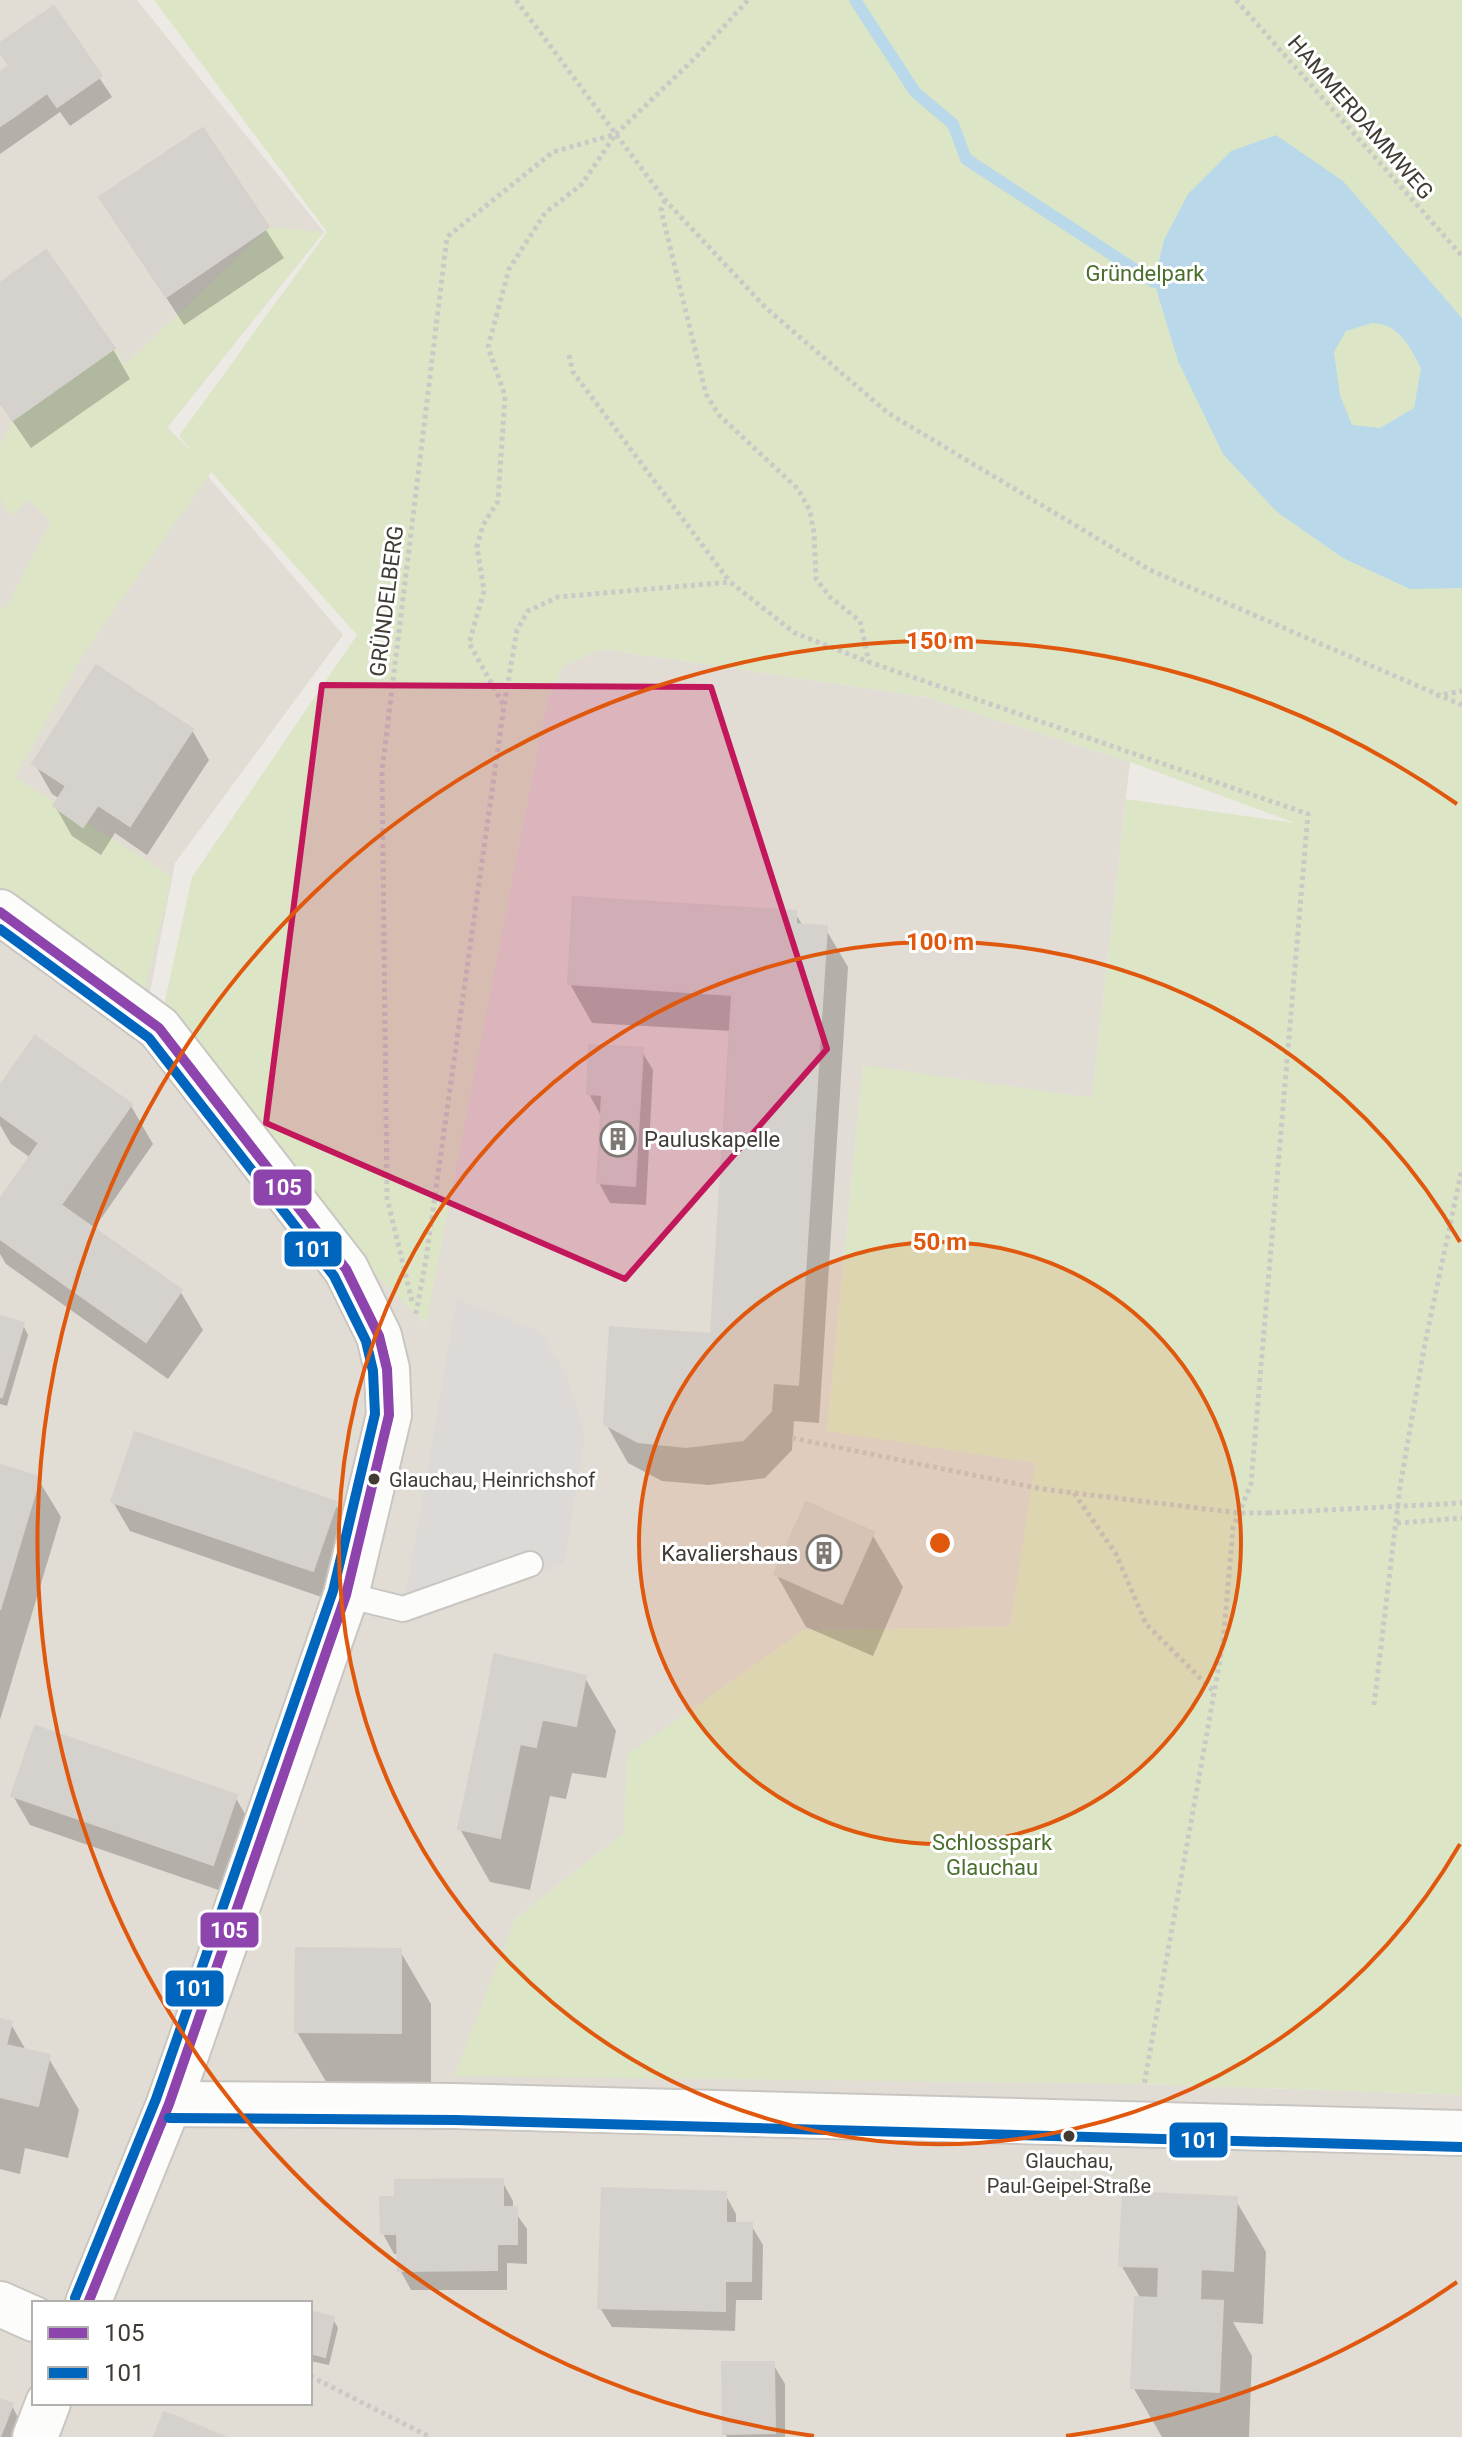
<svg xmlns="http://www.w3.org/2000/svg" width="1462" height="2437" font-family="Roboto,sans-serif">
  <style>
    .residential { fill: #e1dcd4; fill-rule: evenodd }
    .green { fill: #dce6c7 }
    .parking { fill: #dcd9d6 }
    .water { fill: #b9d8e9; fill-rule: evenodd }
    .shadow { fill: #0003 }
    .lines { fill: none; stroke-linecap: round; stroke-linejoin: round }
    .stream { stroke: #b9d8e9; stroke-width: 12 }
    .building { fill: #d5d2cd; stroke: #d5d1cc; stroke-width: 2 }
    .service-casing { stroke: #c9c6c2; stroke-width: 28 }
    .minor-casing { stroke: #c9c6c2; stroke-width: 48 }
    .tertiary-casing { stroke: #c9c6c2; stroke-width: 48 }
    .path { stroke: #cbc9c6; stroke-width: 5; stroke-dasharray: 4 4; stroke-linecap: butt }
    .service { stroke: #fcfcfb; stroke-width: 24 }
    .minor { stroke: #fcfcfb; stroke-width: 44 }
    .tertiary { stroke: #fcfcfb; stroke-width: 44 }
    .path-bridge { stroke: #cbc9c6; stroke-width: 5; stroke-dasharray: 4 4; stroke-linecap: butt }
    .bus-1-casing { stroke: #fff; stroke-width: 16 }
    .bus-2-casing { stroke: #fff; stroke-width: 16 }
    .bus-1 { stroke: #8e44ad; stroke-width: 10 }
    .bus-2 { stroke: #0065bd; stroke-width: 10 }
    .marked { fill: #c2185b; fill-opacity: 0.2; stroke: #c2185b; stroke-width: 6; stroke-linejoin: round }
    .ring { fill: none; stroke: #e0580e; stroke-width: 4 }
    .bus-dot { fill: #423b34; stroke: #fff; stroke-width: 3 }
    .labels { text-anchor: middle; stroke-width: 6; stroke-linejoin: round; paint-order: stroke }
    .bus-label { font-size: 20px; fill: #423b34; stroke: #fff; text-anchor: start }
    .street-label { font-size: 22px; fill: #423b34; stroke: #fff }
    .park-label { font-size: 22px; fill: #4a6e2c; stroke: #fff }
    .poi-label { font-size: 22px; fill: #423b34; stroke: #fff; text-anchor: start }
    .centre { fill: #e0580e; stroke: #fff; stroke-width: 4 }
    .ring-label { font-size: 24px; text-anchor: middle; font-weight: bold; fill: #e0580e; stroke: #fff; stroke-width: 6; stroke-linejoin: round; paint-order: stroke }
    .line-badge { stroke: #fff; stroke-width: 3 }
    .badge-label { font-size: 22px; text-anchor: middle; font-weight: bold; fill: #fff }
  </style>
  <rect width="100%" height="100%" fill="#edeae6"/>
  <path class="residential" d="M0,0H137L324,232L167,428L343,635L175,863L145,1018L425,1323L547,701L563,666L602,649L925,697L1130,762L1092,1098L863,1066L827,1430L1036,1463L1010,1627L804,1630L628,1755L624,1833L515,1919L1144,2084L1462,2095V2437H0ZM34,2303H310V2403H34Z"/>
  <path class="green" d="M154,0H1462V2095L1144,2084L454,2076L515,1919L624,1833L627,1755L804,1630L1010,1627L1035,1463L827,1431L863,1065L1092,1098L1126,799L1295,823L1130,762L925,697L602,649L563,666L547,701L426,1323L287,1191L159,1028L192,877L357,635L211,472L84,653L15,777L172,877L139,1013L0,903V607L6,608L51,521L28,500L11,516L0,498V446L13,420L115,348L125,365L269,227L324,232L167,427L192,452L179,436L327,232Z"/>
  <path class="parking" d="M457,1299L540,1332L565,1372L585,1435L564,1563L401,1624Z"/>
  <path class="water" d="M1276,135L1343,181L1462,318V588L1410,589L1343,558L1277,512L1223,454L1178,361L1154,282L1164,240L1188,194L1231,151ZM1372,323C1400,324 1409,346 1421,368L1414,408L1380,428L1352,425L1340,395L1334,352L1346,331Z"/>
  <path class="shadow" d="M53,8L112,97L70,126L60,112L0,154V74L10,68L0,51V46Z
    M202,131L284,258L184,325L102,198Z
    M46,253L113,349L130,379L31,448L0,403V285Z
    M192,730L209,760L147,855L115,833L101,855L72,836L55,806L60,799L52,794L35,764Z
    M795,913L803,926L825,928L848,967L819,1423L794,1421L792,1450L765,1478L709,1485L662,1481L628,1463L606,1424L712,1336L732,1031L592,1023L570,984Z
    M641,1050L653,1070L646,1205L610,1203L599,1183L603,1114H600L589,1094Z
    M0,1089L131,1106L153,1144L93,1230L180,1291L203,1330L168,1379L6,1264L0,1254V1202L31,1158L11,1144L0,1125Z
    M0,1318L23,1325L28,1335L7,1406L0,1404Z
    M0,1467L38,1479L61,1517L0,1720Z
    M113,1502L335,1503L352,1533L330,1600L130,1531Z
    M872,1534L903,1587L873,1656L806,1627L776,1574Z
    M496,1657L585,1678L616,1731L606,1778L572,1773L566,1799L550,1796L530,1890L490,1882L460,1829Z
    M13,1796L235,1797L253,1827L230,1894L30,1825Z
    M400,1951L431,2004V2086L328,2085L297,2032Z
    M0,2021L11,2024L27,2052L48,2057L79,2110L68,2158L25,2148L20,2174L0,2169Z
    M502,2181L513,2201V2209L527,2229V2264L507,2263V2290H411L400,2270L399,2254H394L383,2234Z
    M725,2194L736,2214V2225H751L763,2245L762,2300H736L735,2331L612,2327L600,2308Z
    M1235,2199L1266,2252L1263,2324L1233,2322L1252,2356L1249,2437H1162L1133,2387L1141,2299L1121,2265Z
    M310,2313L333,2319L338,2328L329,2365L310,2361Z
    M773,2364L785,2384V2437H727L725,2433Z
    M0,2402L12,2406L28,2437H0Z"/>
  <g class="lines">
    <path class="stream" d="M855,0L915,92L953,124L966,159L1154,282"/>
  </g>
  <path class="building" d="M54,6L102,76L57,107L47,93L15,116L0,94V72L9,66L0,53V43Z
    M0,94L15,116L0,126Z
    M203,128L269,227L166,297L99,197Z
    M46,250L115,348L13,420L0,401V283Z
    M96,665L193,729L130,826L98,805L83,827L53,806L66,786L32,764Z
    M573,897L796,911V924L827,926L798,1385L773,1383L771,1411L743,1440L686,1447L638,1442L604,1424L610,1327L711,1334L732,995L568,984Z
    M35,1036L132,1104L61,1205L182,1290L146,1342L0,1239V1199L39,1143L0,1115V1086Z
    M589,1045L643,1048L635,1186L597,1183L602,1095L587,1094Z
    M0,1316L24,1323L2,1397H0Z
    M135,1432L337,1502L313,1571L111,1502Z
    M0,1465L40,1477L0,1610Z
    M806,1502L874,1532L842,1604L774,1574Z
    M494,1654L586,1676L576,1726L484,1708Z
    M484,1708L542,1720L536,1747L520,1744L500,1838L458,1829Z
    M35,1726L237,1795L213,1865L11,1796Z
    M296,1948L401,1949V2033L295,2032Z
    M0,2019L12,2022L6,2045L50,2055L38,2106L0,2097Z
    M503,2179V2207H517V2244H497V2270L398,2271L397,2234H381L380,2197H395V2180Z
    M602,2188L726,2192V2223H752L751,2281H725V2311L598,2308Z
    M1123,2192L1237,2197L1233,2271L1201,2269L1200,2300L1223,2301L1219,2392L1131,2388L1135,2297L1158,2298L1159,2267L1119,2266Z
    M310,2311L334,2317L325,2357L310,2353Z
    M722,2362H774L775,2433L723,2434Z
    M0,2399L13,2404L0,2437Z
    M164,2412L225,2437H154Z"/>
  <g class="lines">
    <defs>
      <path id="service" d="M346,1595L403,1609L530,1564"/>
      <path id="minor" d="M169,2104L455,2106L1462,2133
        M0,2304L34,2319"/>
      <path id="tertiary" d="M0,912L159,1028L346,1269L379,1336L387,1369L389,1415L346,1595L169,2104L88,2303
        M35,2437L48,2403"/>
    </defs>
    <use href="#service" class="service-casing"/>
    <use href="#minor" class="minor-casing"/>
    <use href="#tertiary" class="tertiary-casing"/>
    <path class="path" d="M516,0L665,200L766,308L888,413L1150,570L1462,705
      M1236,0L1462,256
      M665,200L661,210L706,394L719,415L798,489L810,511L814,533L816,579L830,597L860,621L869,662
      M569,355L573,372L730,582
      M1436,696L1462,691
      M503,704L469,643L484,591L477,547L483,525L498,501L505,396L488,347L509,269L545,213L582,184L615,135
      M412,1301L387,1198L382,771L447,237L553,152L616,134L698,55L748,0
      M416,1314L426,1259L504,706L517,630L528,611L558,597L730,582L795,633L869,662L1308,814L1251,1484L1233,1528L1223,1643L1144,2085
      M792,1438L1042,1489L1239,1513H1268
      M1074,1493L1116,1554L1146,1624L1214,1692
      M1397,1523L1462,1518
      M1374,1705L1400,1487L1425,1343L1462,1169
      M310,2376L430,2437"/>
    <use href="#service" class="service"/>
    <use href="#minor" class="minor"/>
    <use href="#tertiary" class="tertiary"/>
    <path class="path-bridge" d="M1268,1513L1462,1503"/>
    <defs>
      <path id="bus-1" d="M0,912L159,1028L346,1269L379,1336L387,1369L389,1415L346,1595L169,2104L88,2303"/>
      <path id="bus-2" d="M0,929L149,1038L334,1276L366,1341L373,1371L375,1414L333,1591L156,2099L75,2298
        M169,2118L455,2120L1462,2147"/>
    </defs>
    <use href="#bus-1" class="bus-1-casing"/>
    <use href="#bus-2" class="bus-2-casing"/>
    <use href="#bus-1" class="bus-1"/>
    <use href="#bus-2" class="bus-2"/>
  </g>
  <path class="marked" d="M322,685L711,687L827,1049L625,1279L266,1123Z"/>
  <circle cx="940" cy="1543" r="301" fill="#e0580e" fill-opacity=".12"/>
  <g class="ring">
    <circle cx="940" cy="1543" r="301"/>
    <path d="M1460 1844A601 601 0 1 1 1460 1242"/>
    <path d="M1457 2282A902 902 0 0 1 1066 2436M814 2436A902 902 0 1 1 1457 804"/>
  </g>
  <defs>
    <symbol id="building-ring" viewBox="-11 -11 22 22"><circle r="9.5" fill="#fff" stroke="#7e7872" stroke-width="1.5"/><path d="M-4-6H4V6H1V3H-1V6H-4ZM-2.5-4.3h1.7v1.8h-1.7ZM.8-4.3h1.7v1.8H.8ZM-2.5-1h1.7V.8h-1.7ZM.8-1h1.7V.8H.8Z" fill="#7e7872"/></symbol>
  </defs>
  <g fill-rule="evenodd">
    <use href="#building-ring" x="598" y="1119" width="40" height="40"/>
    <use href="#building-ring" x="804" y="1533" width="40" height="40"/>
  </g>
  <g class="bus-dot">
    <circle cx="374" cy="1479" r="7"/>
    <circle cx="1069" cy="2136" r="7"/>
  </g>
  <g class="labels">
    <g class="bus-label">
      <text x="389" y="1487">Glauchau, Heinrichshof</text>
      <text x="1069" y="2168" text-anchor="middle">Glauchau,<tspan x="1069" dy="25">Paul-Geipel-Straße</tspan></text>
    </g>
    <g class="street-label">
      <text transform="translate(1361 117) rotate(49)" y="8">HAMMERDAMMWEG</text>
      <text transform="translate(386 601) rotate(-83)" y="8">GRÜNDELBERG</text>
    </g>
    <g class="park-label">
      <text x="1145" y="281">Gründelpark</text>
      <text x="992" y="1850">Schlosspark<tspan x="992" dy="25">Glauchau</tspan></text>
    </g>
    <g class="poi-label">
      <text x="644" y="1147">Pauluskapelle</text>
      <text x="798" y="1561" text-anchor="end">Kavaliershaus</text>
    </g>
  </g>
  <circle cx="940" cy="1543" r="12" class="centre"/>
  <g class="ring-label">
    <text x="940" y="649">150 m</text>
    <text x="940" y="950">100 m</text>
    <text x="940" y="1250">50 m</text>
  </g>
  <g class="line-badge">
    <rect x="252" y="1168" width="61" height="39" rx="8" fill="#8e44ad"/>
    <rect x="283" y="1230" width="60" height="38" rx="8" fill="#0065bd"/>
    <rect x="199" y="1911" width="61" height="38" rx="8" fill="#8e44ad"/>
    <rect x="164" y="1969" width="61" height="39" rx="8" fill="#0065bd"/>
    <rect x="1168" y="2121" width="61" height="38" rx="8" fill="#0065bd"/>
  </g>
  <g class="badge-label">
    <text x="283" y="1195">105</text>
    <text x="313" y="1257">101</text>
    <text x="229" y="1938">105</text>
    <text x="194" y="1996">101</text>
    <text x="1199" y="2148">101</text>
  </g>
  <rect x="32" y="2301" width="280" height="104" fill="#ffffff" stroke="#b3b1ae" stroke-width="2"/>
  <rect x="48" y="2327" width="40" height="12" fill="#8e44ad" stroke="#b3b1ae" stroke-width="2"/>
  <text x="104" y="2341" font-size="24" fill="#423b34">105</text>
  <rect x="48" y="2367" width="40" height="12" fill="#0065bd" stroke="#b3b1ae" stroke-width="2"/>
  <text x="104" y="2381" font-size="24" fill="#423b34">101</text>
</svg>
